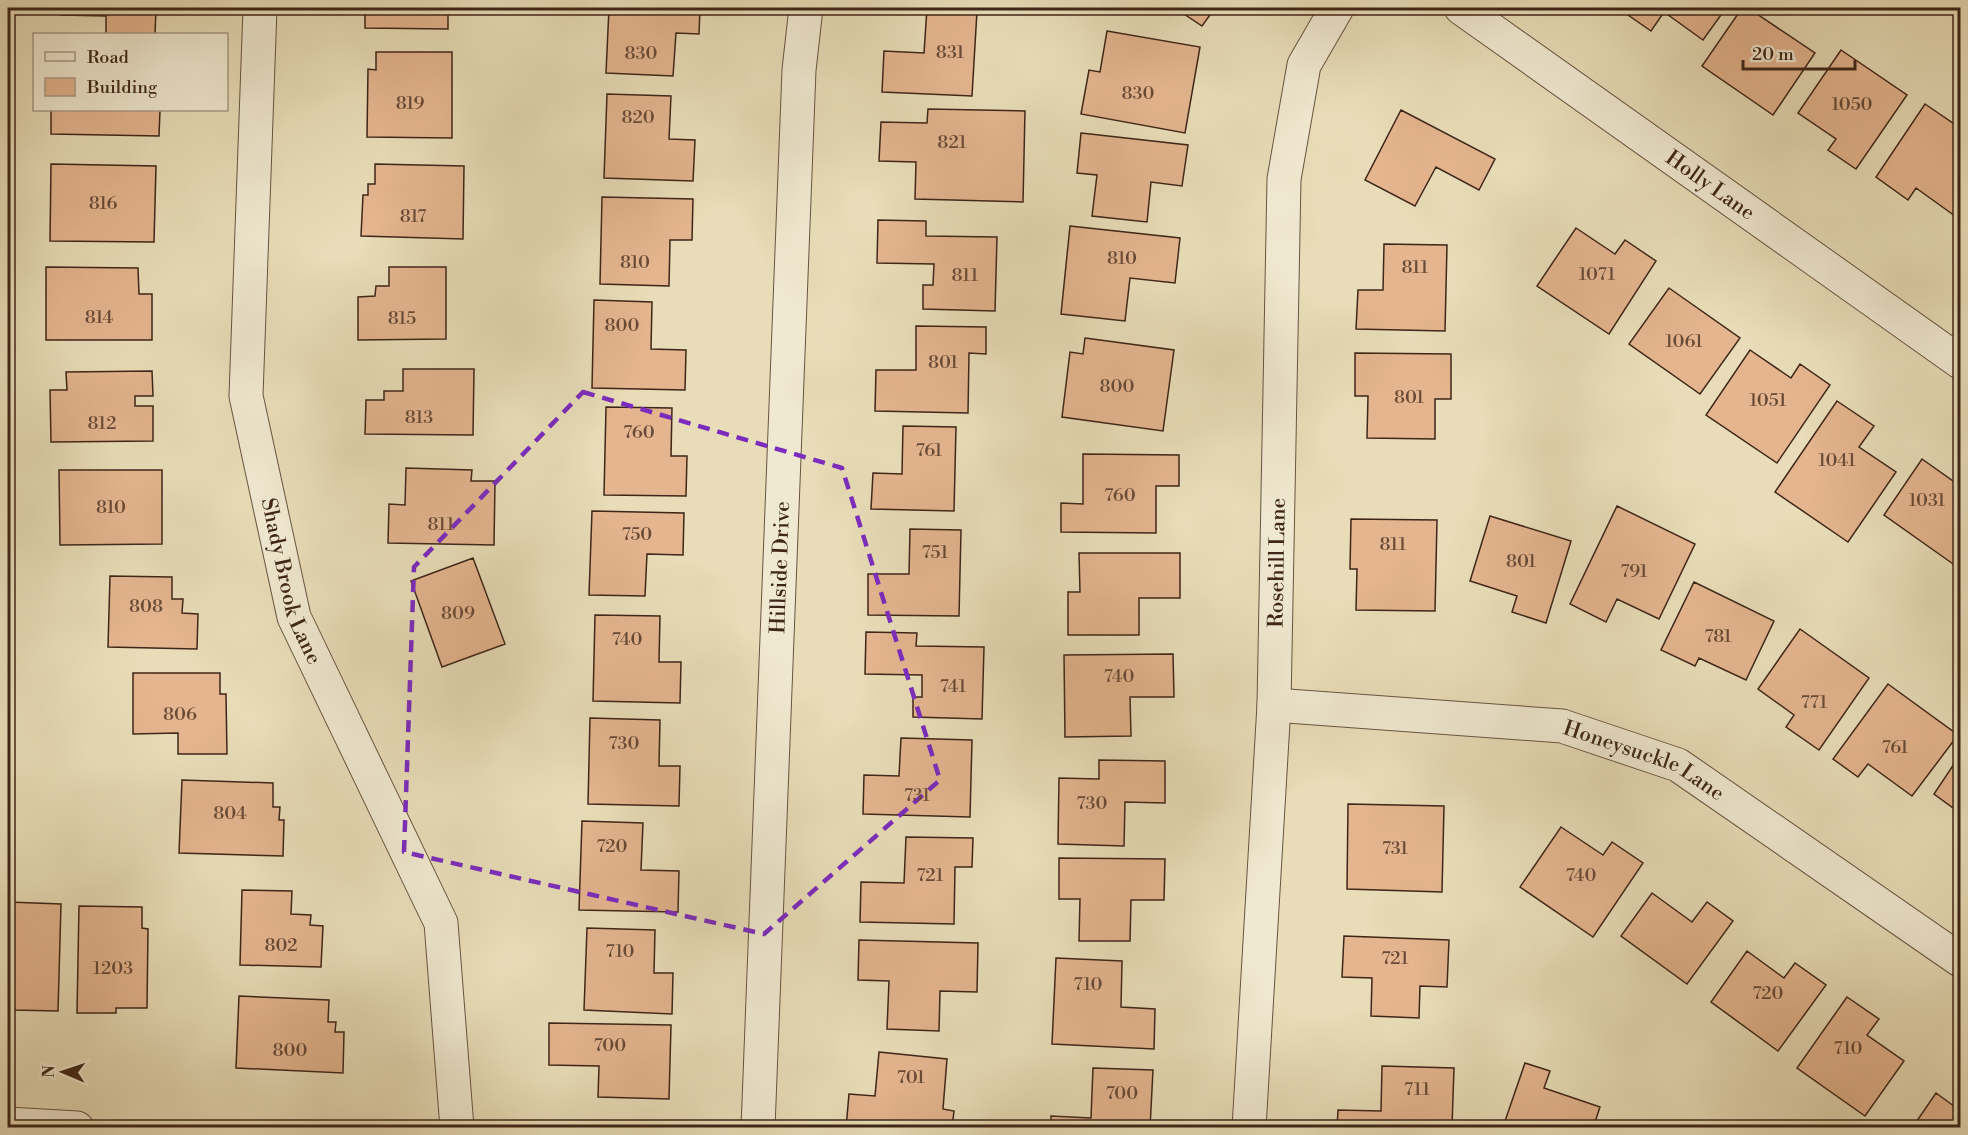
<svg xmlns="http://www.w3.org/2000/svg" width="1968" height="1135" font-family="'Libre Bodoni',serif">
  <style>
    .building { fill: #e4b58f; stroke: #3e2618; stroke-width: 1.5 }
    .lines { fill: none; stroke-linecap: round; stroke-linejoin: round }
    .minor-casing { stroke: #685440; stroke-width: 35 }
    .minor { stroke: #f0e9d1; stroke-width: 33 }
    .marked { fill: none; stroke: #7b2cbf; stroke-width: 4.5; stroke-dasharray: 12 8; stroke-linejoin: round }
    .labels { text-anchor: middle; stroke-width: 4.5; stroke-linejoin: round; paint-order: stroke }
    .number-label { font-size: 18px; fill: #684a36 }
    .street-label { font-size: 21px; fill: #3e2618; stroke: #f0e9d1 }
  </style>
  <rect width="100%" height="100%" fill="#e8ddb8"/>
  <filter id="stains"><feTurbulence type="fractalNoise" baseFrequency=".00333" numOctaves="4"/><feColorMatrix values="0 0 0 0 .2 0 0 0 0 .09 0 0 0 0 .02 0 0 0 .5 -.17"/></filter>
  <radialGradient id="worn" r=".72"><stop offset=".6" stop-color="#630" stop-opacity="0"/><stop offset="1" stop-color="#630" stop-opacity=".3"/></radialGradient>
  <path class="building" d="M61,8H156L155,34H106V16L61,15Z
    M365,8H448V29L365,28Z
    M609,8H700L699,34L676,33L673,76L606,73Z
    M927,8L977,11L972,96L882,92L884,51L924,53Z
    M1175,8H1215L1202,26Z
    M1618,8H1726L1703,40L1664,12L1651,31Z
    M1742,8H1748L1815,53L1773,115L1702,66Z
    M1107,31L1200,47L1185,133L1081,114L1089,70L1100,72Z
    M1841,50L1907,95L1856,169L1828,150L1836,139L1798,113Z
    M376,52H452V138L367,137L368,69L376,70Z
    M607,94L671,96L669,139L695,140L693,181L604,178Z
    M1925,104L1960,128V208L1955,216L1916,188L1908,200L1876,177Z
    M928,109L1025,111L1023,202L915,199L916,162L879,161L881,122L927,123Z
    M51,110H160L159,136L51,134Z
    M1401,110L1495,159L1479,190L1436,167L1415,206L1365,180Z
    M1081,133L1188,145L1182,186L1151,182L1147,222L1092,216L1097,175L1077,173Z
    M51,164L156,166L154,242L50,241Z
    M375,164L464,166L463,239L361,236L363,195H368V184H375Z
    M602,197L693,199L692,240H670L669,286L600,284Z
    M878,220L926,221V236L997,237L995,311L923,309V285H933L934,264L877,263Z
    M1070,226L1180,238L1175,283L1130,278L1125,321L1061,314Z
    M1576,228L1615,254L1625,240L1656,261L1609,334L1537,286Z
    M1384,244L1447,245L1445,331L1356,329L1358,290H1383Z
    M46,267L138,268L139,294H152V340H46Z
    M389,267H446V339L358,340V297L375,296L376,286H389Z
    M1669,288L1740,338L1700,394L1629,344Z
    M594,300L652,302L651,349L686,350L685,390L592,388Z
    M916,326L986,327V354L969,353L968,413L875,411L876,370H916Z
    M1085,338L1174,350L1163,431L1062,417L1070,352L1083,354Z
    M1750,350L1791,378L1800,364L1830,385L1777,463L1706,415Z
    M1355,353L1451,354V399H1435V439L1367,438L1368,396H1355Z
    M403,369H474L473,435L365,434L366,400H384V391H403Z
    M152,371L153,396H135V406H153V441L51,442L50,390H67L66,372Z
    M1837,401L1874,426L1859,447L1896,472L1848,542L1775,492Z
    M606,407L672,408L671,456H687L686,496L604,495Z
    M903,426L956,427L954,511L871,509L873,473L902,474Z
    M1083,454L1179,455V486H1156V533L1061,532V503L1083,504Z
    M1922,459L1960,486V559L1956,566L1884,515Z
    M406,468L472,470L471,481H495L494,545L388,543L389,504L405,505Z
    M59,470H162V544L60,545Z
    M1617,506L1695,544L1659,619L1617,599L1606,622L1570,604Z
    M592,511L684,513L683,555L647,554L645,596L589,595Z
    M1490,516L1571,541L1546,623L1512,612L1517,596L1470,581Z
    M1351,519L1437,520L1435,611L1356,610L1357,569H1350Z
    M910,529L961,530L959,616L868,615V574H909Z
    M1079,553H1180V598H1139V635H1068V592H1080Z
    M473,558L505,644L442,667L411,581Z
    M110,576L172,577V599H183L182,613L198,614L197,649L108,647Z
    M1694,582L1774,621L1746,680L1699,658L1695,666L1661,650Z
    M595,615L660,616L659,662H681L680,703L593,701Z
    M1800,629L1869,678L1819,750L1786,727L1794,715L1758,689Z
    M866,632L917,633L916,646L984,647L982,719L913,717V697H922V675L865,674Z
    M1173,654L1174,697H1130L1131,736L1065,737L1064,655Z
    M133,673H220V694H226L227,754H178V733L133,734Z
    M1888,684L1958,735L1912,796L1868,764L1858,777L1833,759Z
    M590,718L660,720L659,766H680L679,806L588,804Z
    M901,738L972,740L970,817L863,814L864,775L899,776Z
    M1960,755V813L1934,794Z
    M1099,760L1165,761V803L1125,802L1124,846L1058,844L1059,778L1099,779Z
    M182,780L273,783V807H280L279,820H284L283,856L179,853Z
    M1348,804L1444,806L1442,892L1347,889Z
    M582,821L643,823L641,870L679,871L678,912L579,910Z
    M1561,827L1603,855L1612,842L1643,863L1593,937L1520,887Z
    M906,837L973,838L972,867H955L954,924L860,922L861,882L904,883Z
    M1059,858L1165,859L1164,900H1131L1130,941H1079L1080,899H1059Z
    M242,890L292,891L291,914L311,915L310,925L323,926L321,967L240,965Z
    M1652,893L1692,922L1707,902L1733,921L1687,984L1621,936Z
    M8,902L61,904L58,1011L12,1010V992H8Z
    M79,906L142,907V928L148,929L147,1008H116V1013H77Z
    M587,928L655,930L654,973H673L672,1014L584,1010Z
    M1344,936L1449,940L1447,987L1420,986L1419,1018L1371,1016L1372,978L1342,977Z
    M859,940L978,943L977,992L940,991L939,1031L887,1029L889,981L858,980Z
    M1747,951L1784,978L1795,963L1826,985L1778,1051L1711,1002Z
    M1056,958L1122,961L1121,1007L1155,1009L1154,1049L1052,1044Z
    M239,996L329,1000L328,1022H336L335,1032H344L343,1073L236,1068Z
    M1847,997L1879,1019L1867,1035L1904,1061L1865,1116L1797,1068Z
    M549,1023L671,1025L669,1099L598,1097L599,1066L549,1065Z
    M879,1052L947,1059L943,1109L954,1111L952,1128H846L849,1094L875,1096Z
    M1525,1063L1550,1071L1544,1088L1600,1107L1593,1128H1515L1504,1124Z
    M1382,1066L1454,1068L1452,1127L1337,1128L1338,1110L1381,1111Z
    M1093,1068L1153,1070L1150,1128H1051V1116L1091,1118Z
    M1936,1093L1958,1109L1960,1106V1128H1912Z"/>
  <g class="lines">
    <defs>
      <g id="minor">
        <path id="s1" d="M260,8L246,396L294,617L441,923L457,1128"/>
        <path id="s2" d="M1461,8L1960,362"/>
        <path id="s3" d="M1274,705L1562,726L1678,765L1960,960"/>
        <path d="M8,1124L77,1128"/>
        <path id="s4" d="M758,1128L799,70L806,8"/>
        <path id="s5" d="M1249,1128L1274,705L1284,179L1304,65L1337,8"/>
      </g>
    </defs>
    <use href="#minor" class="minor-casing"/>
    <use href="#minor" class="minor"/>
  </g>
  <path class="marked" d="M583,392L842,468L940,780L764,934L404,852L414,567Z"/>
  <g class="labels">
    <g class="number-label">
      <text x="950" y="58">831</text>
      <text x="641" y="59">830</text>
      <text x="1138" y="99">830</text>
      <text x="410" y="109">819</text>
      <text x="1852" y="110">1050</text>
      <text x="638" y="123">820</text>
      <text x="952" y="148">821</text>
      <text x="103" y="209">816</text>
      <text x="413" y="222">817</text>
      <text x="1122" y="264">810</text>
      <text x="635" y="268">810</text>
      <text x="1415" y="273">811</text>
      <text x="1597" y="280">1071</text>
      <text x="965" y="281">811</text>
      <text x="99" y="323">814</text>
      <text x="402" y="324">815</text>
      <text x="622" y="331">800</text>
      <text x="1684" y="347">1061</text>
      <text x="943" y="368">801</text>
      <text x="1117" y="392">800</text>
      <text x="1409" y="403">801</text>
      <text x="1768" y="406">1051</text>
      <text x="419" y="423">813</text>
      <text x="102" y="429">812</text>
      <text x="639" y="438">760</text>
      <text x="929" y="456">761</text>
      <text x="1837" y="466">1041</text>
      <text x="1120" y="501">760</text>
      <text x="1927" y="506">1031</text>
      <text x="111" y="513">810</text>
      <text x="441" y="530">811</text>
      <text x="637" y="540">750</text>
      <text x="1393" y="550">811</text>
      <text x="935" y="558">751</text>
      <text x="1521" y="567">801</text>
      <text x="1634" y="577">791</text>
      <text x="146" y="612">808</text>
      <text x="458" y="619">809</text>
      <text x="1718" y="642">781</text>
      <text x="627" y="645">740</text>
      <text x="1119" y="682">740</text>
      <text x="953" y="692">741</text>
      <text x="1814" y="708">771</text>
      <text x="180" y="720">806</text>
      <text x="624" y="749">730</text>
      <text x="1895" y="753">761</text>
      <text x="917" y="801">731</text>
      <text x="1092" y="809">730</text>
      <text x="230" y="819">804</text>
      <text x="612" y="852">720</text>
      <text x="1395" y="854">731</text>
      <text x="930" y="881">721</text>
      <text x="1581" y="881">740</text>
      <text x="281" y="951">802</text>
      <text x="620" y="957">710</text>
      <text x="1395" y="964">721</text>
      <text x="113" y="974">1203</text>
      <text x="1088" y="990">710</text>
      <text x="1768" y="999">720</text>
      <text x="610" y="1051">700</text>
      <text x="1848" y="1054">710</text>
      <text x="290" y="1056">800</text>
      <text x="911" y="1083">701</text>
      <text x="1417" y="1095">711</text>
      <text x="1122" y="1099">700</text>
    </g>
    <g class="street-label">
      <text dy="7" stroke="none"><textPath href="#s2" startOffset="306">Holly Lane</textPath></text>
      <text dy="7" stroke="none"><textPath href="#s5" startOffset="566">Rosehill Lane</textPath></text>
      <text dy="7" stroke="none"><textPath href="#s4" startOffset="561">Hillside Drive</textPath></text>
      <text dy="7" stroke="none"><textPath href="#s1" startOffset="579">Shady Brook Lane</textPath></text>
      <text dy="7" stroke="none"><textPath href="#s3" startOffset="378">Honeysuckle Lane</textPath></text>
    </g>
  </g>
  <rect width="1968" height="1135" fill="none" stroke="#e8ddb8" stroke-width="30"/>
  <rect x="9" y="9" width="1950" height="1117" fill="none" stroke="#3e2618" stroke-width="3"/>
  <rect x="15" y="15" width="1938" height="1105" fill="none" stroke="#3e2618" stroke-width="1.5"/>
  <rect x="33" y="33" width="195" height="78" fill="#f0e9d1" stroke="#a99b87" stroke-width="1.5"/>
  <rect x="45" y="52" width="30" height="9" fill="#f0e9d1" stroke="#a99b87" stroke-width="1.5"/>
  <text x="87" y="63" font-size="18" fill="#3e2618">Road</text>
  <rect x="45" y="78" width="30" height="18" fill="#e4b58f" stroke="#a99b87" stroke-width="1.5"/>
  <text x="87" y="93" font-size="18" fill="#3e2618">Building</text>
  <g transform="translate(63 1072) rotate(272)" stroke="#f0e9d1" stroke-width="4.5" paint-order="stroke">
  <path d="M0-4.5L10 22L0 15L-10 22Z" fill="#3e2618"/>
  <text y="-9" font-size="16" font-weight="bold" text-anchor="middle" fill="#3e2618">N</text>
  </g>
  <path d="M1743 60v9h112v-9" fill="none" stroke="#3e2618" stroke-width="3"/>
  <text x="1752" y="60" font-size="18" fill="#3e2618" stroke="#f0e9d1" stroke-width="4.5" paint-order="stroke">20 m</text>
  <rect width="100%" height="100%" filter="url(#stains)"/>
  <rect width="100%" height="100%" fill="url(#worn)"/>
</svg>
